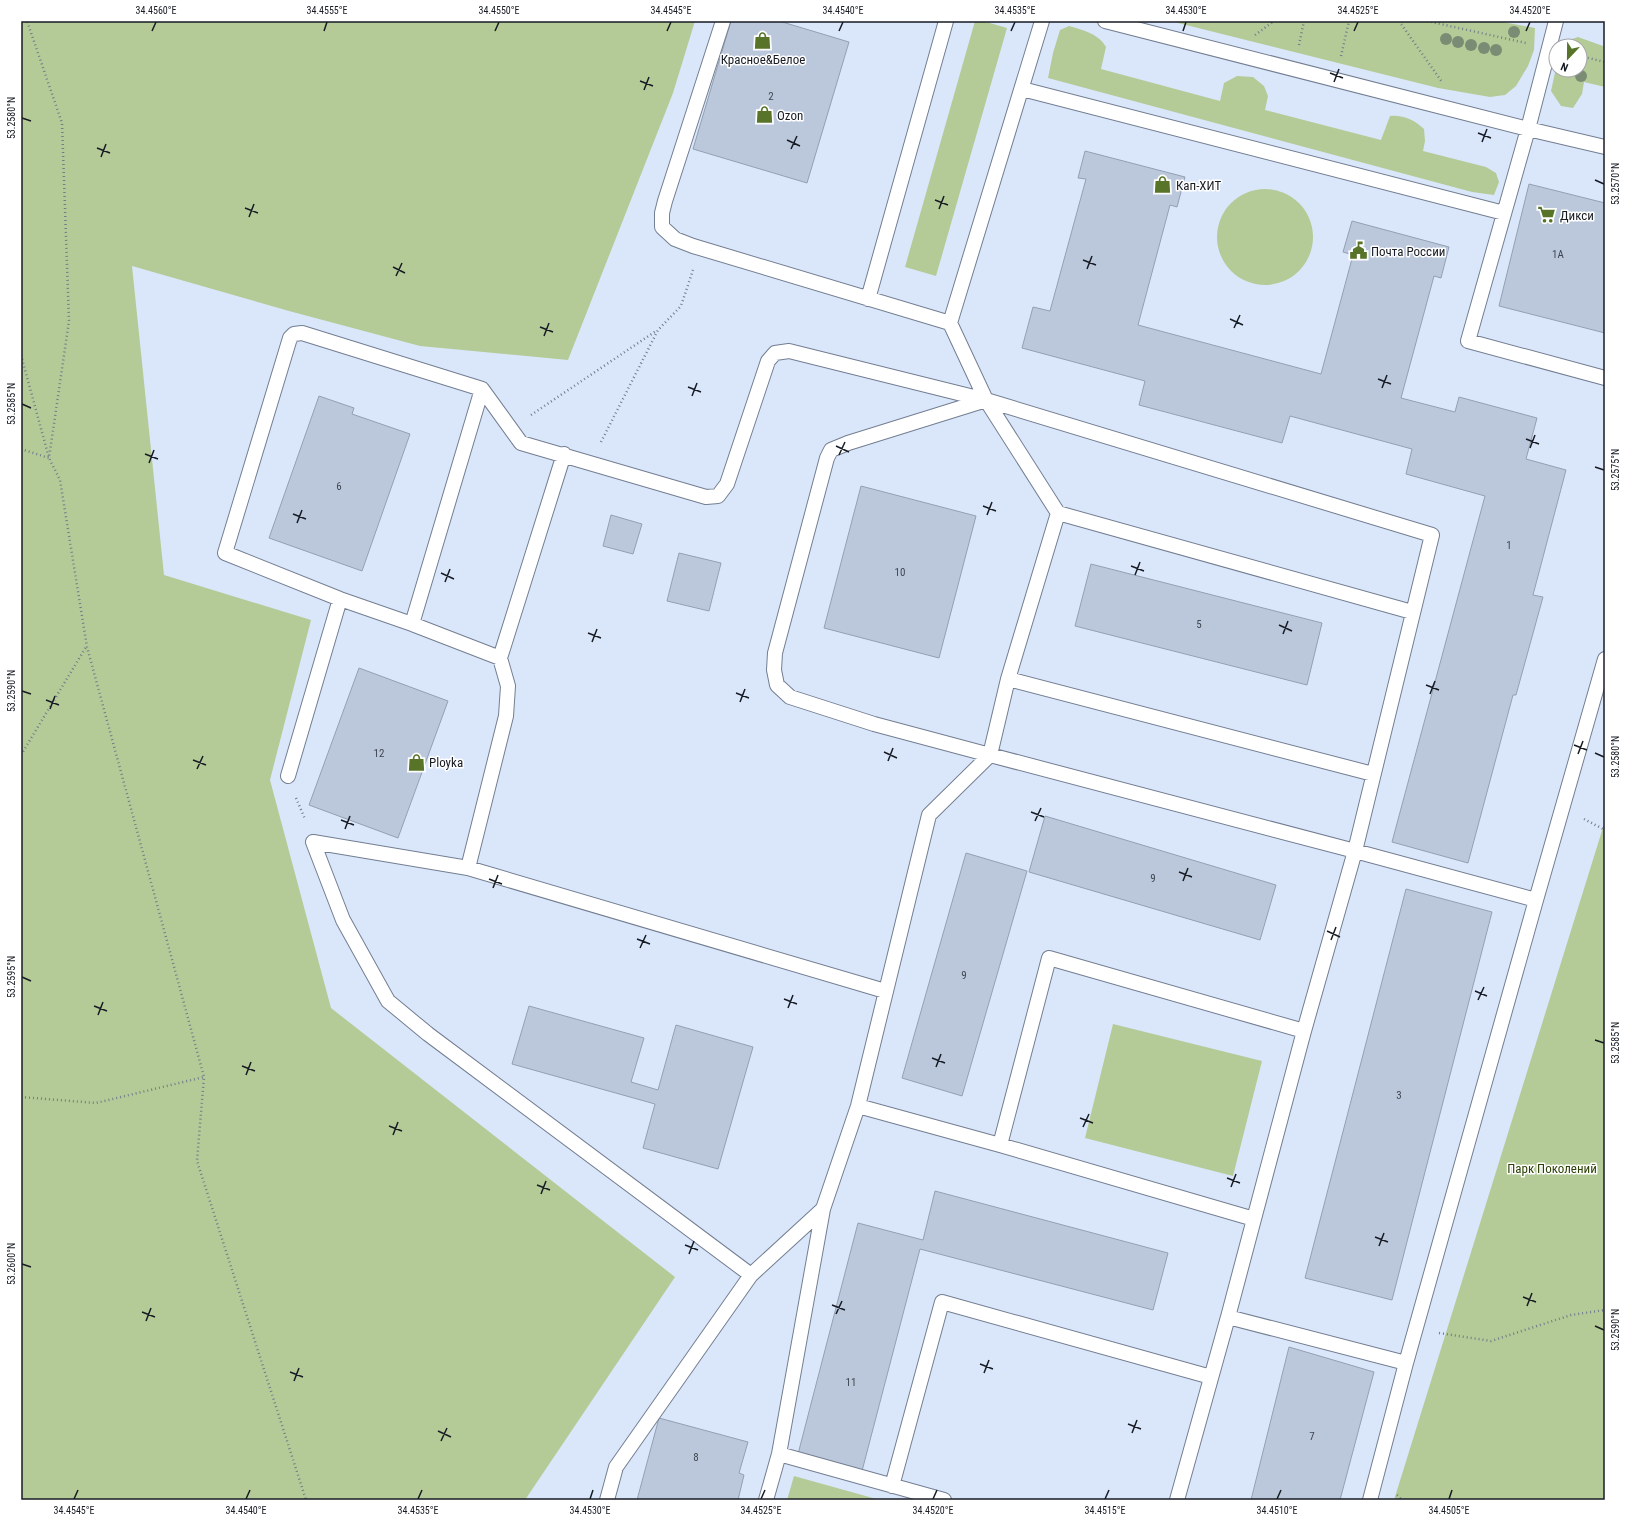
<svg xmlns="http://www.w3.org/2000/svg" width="1626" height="1521" font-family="'Roboto Condensed',sans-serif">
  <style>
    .green { fill: #b4cb97 }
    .building { fill: #bbc8dc; stroke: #93a0b3 }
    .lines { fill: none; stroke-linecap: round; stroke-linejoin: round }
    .lane-casing { stroke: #737e91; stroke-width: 16 }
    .path { stroke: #747c8a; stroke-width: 2.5; stroke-dasharray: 1 3; stroke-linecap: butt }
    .lane { stroke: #fff; stroke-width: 14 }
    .tree { fill: #7a8c74 }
    .ticks { fill: none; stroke: #171b23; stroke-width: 1.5 }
    .labels { text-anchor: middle; stroke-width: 3; stroke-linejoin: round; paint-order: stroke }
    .number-label { font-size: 11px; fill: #404651 }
    .poi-label { font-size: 13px; fill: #171b23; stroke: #fff; text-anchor: start }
    .park-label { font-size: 13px; fill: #2c4105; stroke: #fff }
    .neatline { fill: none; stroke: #171b23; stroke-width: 1.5 }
    .ticks-label { font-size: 10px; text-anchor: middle; fill: #171b23 }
  </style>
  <rect width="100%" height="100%" fill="#dae7fb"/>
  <path class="green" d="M21,21H695L673,93L568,360L420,346L289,311L132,266L164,575L311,620L270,780L331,1008L675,1277L525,1500H21Z
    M975,21H983L1007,28L936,276L905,267Z
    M1170,21H1497L1535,28L1534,50L1528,66L1516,86L1505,95L1490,97L1438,88Z
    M1069,26C1083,30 1099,34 1106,47L1101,69L1220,101L1224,83L1237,76L1253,77L1264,86L1268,96L1265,110L1381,140L1390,116C1404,115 1414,120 1424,129L1425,141L1423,151L1486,167L1496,173L1499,182L1494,195L1472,192L1048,78L1053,53L1060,30Z
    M1578,37L1603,46V61L1605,62V87L1584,82L1582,94L1573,108L1561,106L1551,91L1556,68V70H1580V46H1563L1566,41Z
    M1217 237a48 48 0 1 1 96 0a48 48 0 1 1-96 0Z
    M1605,821V1500H1394Z
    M1113,1024L1262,1061L1233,1176L1085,1138Z
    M794,1476L880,1500H787Z"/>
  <path class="building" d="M731,21H779L849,42L807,183L693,149Z
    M1085,151L1185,177L1177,207L1170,205L1138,325L1321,374L1353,255L1343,252L1352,221L1449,247L1441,278L1434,276L1401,398L1455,412L1459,397L1537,418L1526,459L1566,470L1533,595L1543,597L1516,695H1513L1468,863L1392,842L1485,496L1406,474L1412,449L1290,416L1282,443L1139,405L1145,381L1022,348L1033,307L1050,311L1086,179L1078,178Z
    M1529,184L1605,203V333L1499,306Z
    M319,396L354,408L352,414L410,434L362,571L269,538Z
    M861,486L976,516L939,658L824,628Z
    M611,515L642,524L633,554L603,546Z
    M679,553L721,563L709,611L667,601Z
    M1091,564L1322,623L1307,685L1075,626Z
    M359,668L448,701L398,838L309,805Z
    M1045,816L1276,885L1260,940L1029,872Z
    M966,853L1027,871L962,1096L902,1078Z
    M1406,889L1492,912L1392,1300L1305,1278Z
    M529,1006L644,1038L631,1082L658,1090L676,1025L753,1047L718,1169L643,1148L655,1104L512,1064Z
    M935,1191L1168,1253L1153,1310L920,1249L862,1471L798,1454L858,1223L923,1240Z
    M1289,1347L1374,1372L1340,1500H1251Z
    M659,1418L748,1442L739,1473L744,1475L738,1500H637Z"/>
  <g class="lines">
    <defs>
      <path id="lane" d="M723,21L665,201L662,213V227L675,239L693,246L950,323
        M1042,21L950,323L986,400L1432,535L1355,851L1536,900L1605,659
        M1105,21L1528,129L1605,147
        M1556,21L1528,129L1468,341L1605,378
        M1022,89L1504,213
        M868,299L946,21
        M302,333L482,389L412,624L340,599L225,553L290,338L294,334Z
        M482,389L521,443L706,497L718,496L727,484L768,361L775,353L789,351L986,400L1058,513
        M412,624L500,658L508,686L506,716L468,868
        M500,658L564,454
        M1008,679L1373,774
        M288,776L340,599
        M313,842L343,920L388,1001L428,1034L751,1275
        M313,842L468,868L885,991
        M858,1106L1000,1145L1254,1219L1228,1317L1406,1363L1370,1500
        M1000,1145L1049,958L1304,1031L1355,851L990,755L1008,679L1058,513L1412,612
        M1254,1219L1304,1031
        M1406,1363L1536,900
        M779,1454L944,1500
        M892,1486L942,1302L1211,1377
        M607,1500L616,1467L751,1275L823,1209L858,1106L929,815L990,755L874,724L790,697L777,685L774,670L775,653L827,458L831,450L848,443L986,400
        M766,1500L779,1454L823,1209
        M1177,1500L1228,1317"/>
    </defs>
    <use href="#lane" class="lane-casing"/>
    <path class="path" d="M1399,21L1442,82
      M1427,21L1526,43
      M1255,35L1274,21
      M1299,45L1304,21
      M1341,56L1349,21
      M1580,56L1605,62
      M21,355L49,458L60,480L87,647L204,1077L197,1161L306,1500
      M531,415L656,331
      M601,442L658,330L681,306L693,270
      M21,449L49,458L69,321L62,123L27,21
      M21,755L86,647
      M296,798L305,819
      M1584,819L1605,830
      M21,1097L96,1103L204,1077
      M1439,1333L1491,1341L1571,1315L1605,1310
      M1397,1495L1402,1500"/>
    <use href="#lane" class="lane"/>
  </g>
  <g class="tree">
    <circle cx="1514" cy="32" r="6"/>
    <circle cx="1446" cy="39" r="6"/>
    <circle cx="1458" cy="42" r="6"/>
    <circle cx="1471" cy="45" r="6"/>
    <circle cx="1484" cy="48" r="6"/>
    <circle cx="1496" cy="50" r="6"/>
    <circle cx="1581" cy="76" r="6"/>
  </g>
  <path class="ticks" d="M152,31L156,22M324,31L327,22M495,31L499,22M667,31L671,22M839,31L843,22M1011,31L1015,22M1183,31L1186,22M1354,31L1358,22M1526,31L1530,22M1330,73L1343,78M640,81L653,86M1334,82L1339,69M644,90L649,77M22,118L31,121M1478,133L1491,138M787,140L800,146M1482,142L1487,129M97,148L110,153M791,149L797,136M101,157L106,144M1595,180L1604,184M935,200L948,205M245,208L258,213M939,209L944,196M249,217L254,204M1083,260L1096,265M393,267L405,273M1087,269L1092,256M396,276L402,263M1230,319L1243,325M540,327L553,332M1234,328L1240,315M544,336L549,323M1378,379L1391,384M688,387L701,392M1382,388L1387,375M692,396L697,383M22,404L31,408M1526,439L1539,444M836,446L849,452M1530,448L1535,435M145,454L158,459M839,455L845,442M149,463L154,450M1595,467L1604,470M983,506L996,511M293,514L306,519M987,515L992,502M297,523L302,510M1131,566L1144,571M441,573L454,579M1135,575L1140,562M445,582L450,569M1279,625L1292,631M588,633L601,638M1283,634L1288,621M592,642L597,629M1426,685L1439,690M22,691L31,694M736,693L749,698M1430,694L1435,681M46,700L59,705M740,702L745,689M50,709L55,696M1574,745L1587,750M884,752L897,758M1595,753L1604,757M1578,754L1583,741M193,760L206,765M888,761L893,748M197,769L203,756M1031,812L1044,817M341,820L354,825M1035,821L1041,808M345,829L350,816M1179,872L1192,877M489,879L502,884M1183,881L1188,868M493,888L498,875M1327,931L1340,937M637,939L650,944M1331,940L1336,927M640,948L646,935M22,977L31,981M1475,991L1487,996M784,999L797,1004M1478,1000L1484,987M94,1006L107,1011M788,1008L793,995M98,1015L103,1002M1595,1040L1604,1043M932,1058L945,1063M242,1066L255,1071M936,1067L941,1054M246,1075L251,1062M1080,1118L1093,1123M389,1126L402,1131M1083,1127L1089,1114M393,1135L398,1122M1227,1178L1240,1183M537,1185L550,1190M1231,1187L1236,1174M541,1194L546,1181M1375,1237L1388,1242M685,1245L698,1250M1379,1246L1384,1233M689,1254L694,1241M22,1264L31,1267M1523,1297L1536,1302M832,1305L845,1310M1527,1306L1532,1293M142,1312L155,1317M836,1314L842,1301M146,1321L151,1308M1595,1326L1604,1330M980,1364L993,1369M290,1372L303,1377M984,1373L989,1360M294,1381L299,1368M1128,1424L1141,1429M438,1431L451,1437M1132,1433L1137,1420M441,1441L447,1428M74,1499L78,1490M246,1499L250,1490M418,1499L422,1490M590,1499L593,1490M761,1499L765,1490M933,1499L937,1490M1105,1499L1109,1490M1277,1499L1281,1490M1449,1499L1452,1490"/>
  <defs>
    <symbol id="shop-bare" viewBox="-9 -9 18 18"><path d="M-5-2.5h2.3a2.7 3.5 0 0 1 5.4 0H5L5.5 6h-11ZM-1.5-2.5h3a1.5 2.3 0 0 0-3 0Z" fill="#577429" stroke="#fff" stroke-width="2.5" paint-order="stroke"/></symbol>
    <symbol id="supermarket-bare" viewBox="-9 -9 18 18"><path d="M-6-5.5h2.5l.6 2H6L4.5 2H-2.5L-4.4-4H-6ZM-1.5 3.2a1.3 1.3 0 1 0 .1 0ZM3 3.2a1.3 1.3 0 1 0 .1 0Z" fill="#577429" stroke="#fff" stroke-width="2.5" paint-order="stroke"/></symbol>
    <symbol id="civic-bare" viewBox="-9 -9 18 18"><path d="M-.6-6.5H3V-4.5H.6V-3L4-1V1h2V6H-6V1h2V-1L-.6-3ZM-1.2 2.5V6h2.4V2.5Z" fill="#577429" stroke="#fff" stroke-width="2.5" paint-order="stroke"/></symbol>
  </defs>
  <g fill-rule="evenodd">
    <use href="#shop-bare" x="750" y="28" width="25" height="25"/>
    <use href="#shop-bare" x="752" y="102" width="25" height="25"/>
    <use href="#shop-bare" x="1150" y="172" width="25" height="25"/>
    <use href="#supermarket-bare" x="1534" y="202" width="25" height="25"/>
    <use href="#civic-bare" x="1346" y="238" width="25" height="25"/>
    <use href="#shop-bare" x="404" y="750" width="25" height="25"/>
  </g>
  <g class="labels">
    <g class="number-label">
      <text x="771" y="100">2</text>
      <text x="1558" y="258">1А</text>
      <text x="339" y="490">6</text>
      <text x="1509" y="549">1</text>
      <text x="900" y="576">10</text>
      <text x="1199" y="628">5</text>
      <text x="379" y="757">12</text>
      <text x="1153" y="882">9</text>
      <text x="964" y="979">9</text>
      <text x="1399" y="1099">3</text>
      <text x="851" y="1386">11</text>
      <text x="1312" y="1440">7</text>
      <text x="696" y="1461">8</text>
    </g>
    <g class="poi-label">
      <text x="763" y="64" text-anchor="middle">Красное&amp;Белое</text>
      <text x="777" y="120">Ozon</text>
      <text x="1176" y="190">Кап-ХИТ</text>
      <text x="1560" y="220">Дикси</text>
      <text x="1371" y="256">Почта России</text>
      <text x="429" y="767">Ployka</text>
    </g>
    <g class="park-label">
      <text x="1552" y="1173">Парк Поколений</text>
    </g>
  </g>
  <rect width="1626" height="1521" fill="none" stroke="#ffffff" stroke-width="44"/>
  <g transform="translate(1568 58) rotate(202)"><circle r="19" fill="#ffffff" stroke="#a2a4a7"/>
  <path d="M0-3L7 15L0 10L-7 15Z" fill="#577429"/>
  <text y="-6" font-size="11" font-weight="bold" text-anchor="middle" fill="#171b23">N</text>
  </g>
  <rect x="22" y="22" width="1582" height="1477" class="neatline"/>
  <g class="ticks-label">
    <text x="156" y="14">34.4560°E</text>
    <text x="327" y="14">34.4555°E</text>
    <text x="499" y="14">34.4550°E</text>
    <text x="671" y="14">34.4545°E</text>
    <text x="843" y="14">34.4540°E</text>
    <text x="1015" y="14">34.4535°E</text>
    <text x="1186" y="14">34.4530°E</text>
    <text x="1358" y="14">34.4525°E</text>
    <text x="1530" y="14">34.4520°E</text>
    <text transform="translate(11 118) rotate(-90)" y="4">53.2580°N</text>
    <text transform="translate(1615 184) rotate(-90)" y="4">53.2570°N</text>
    <text transform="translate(11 404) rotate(-90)" y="4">53.2585°N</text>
    <text transform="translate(1615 470) rotate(-90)" y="4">53.2575°N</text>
    <text transform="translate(11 691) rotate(-90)" y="4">53.2590°N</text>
    <text transform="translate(1615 757) rotate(-90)" y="4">53.2580°N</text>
    <text transform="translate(11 977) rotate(-90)" y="4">53.2595°N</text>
    <text transform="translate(1615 1043) rotate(-90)" y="4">53.2585°N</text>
    <text transform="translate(11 1264) rotate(-90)" y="4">53.2600°N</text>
    <text transform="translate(1615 1330) rotate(-90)" y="4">53.2590°N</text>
    <text x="74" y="1514">34.4545°E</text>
    <text x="246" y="1514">34.4540°E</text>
    <text x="418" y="1514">34.4535°E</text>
    <text x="590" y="1514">34.4530°E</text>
    <text x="761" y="1514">34.4525°E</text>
    <text x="933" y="1514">34.4520°E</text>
    <text x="1105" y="1514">34.4515°E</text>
    <text x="1277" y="1514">34.4510°E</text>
    <text x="1449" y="1514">34.4505°E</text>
  </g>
</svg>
